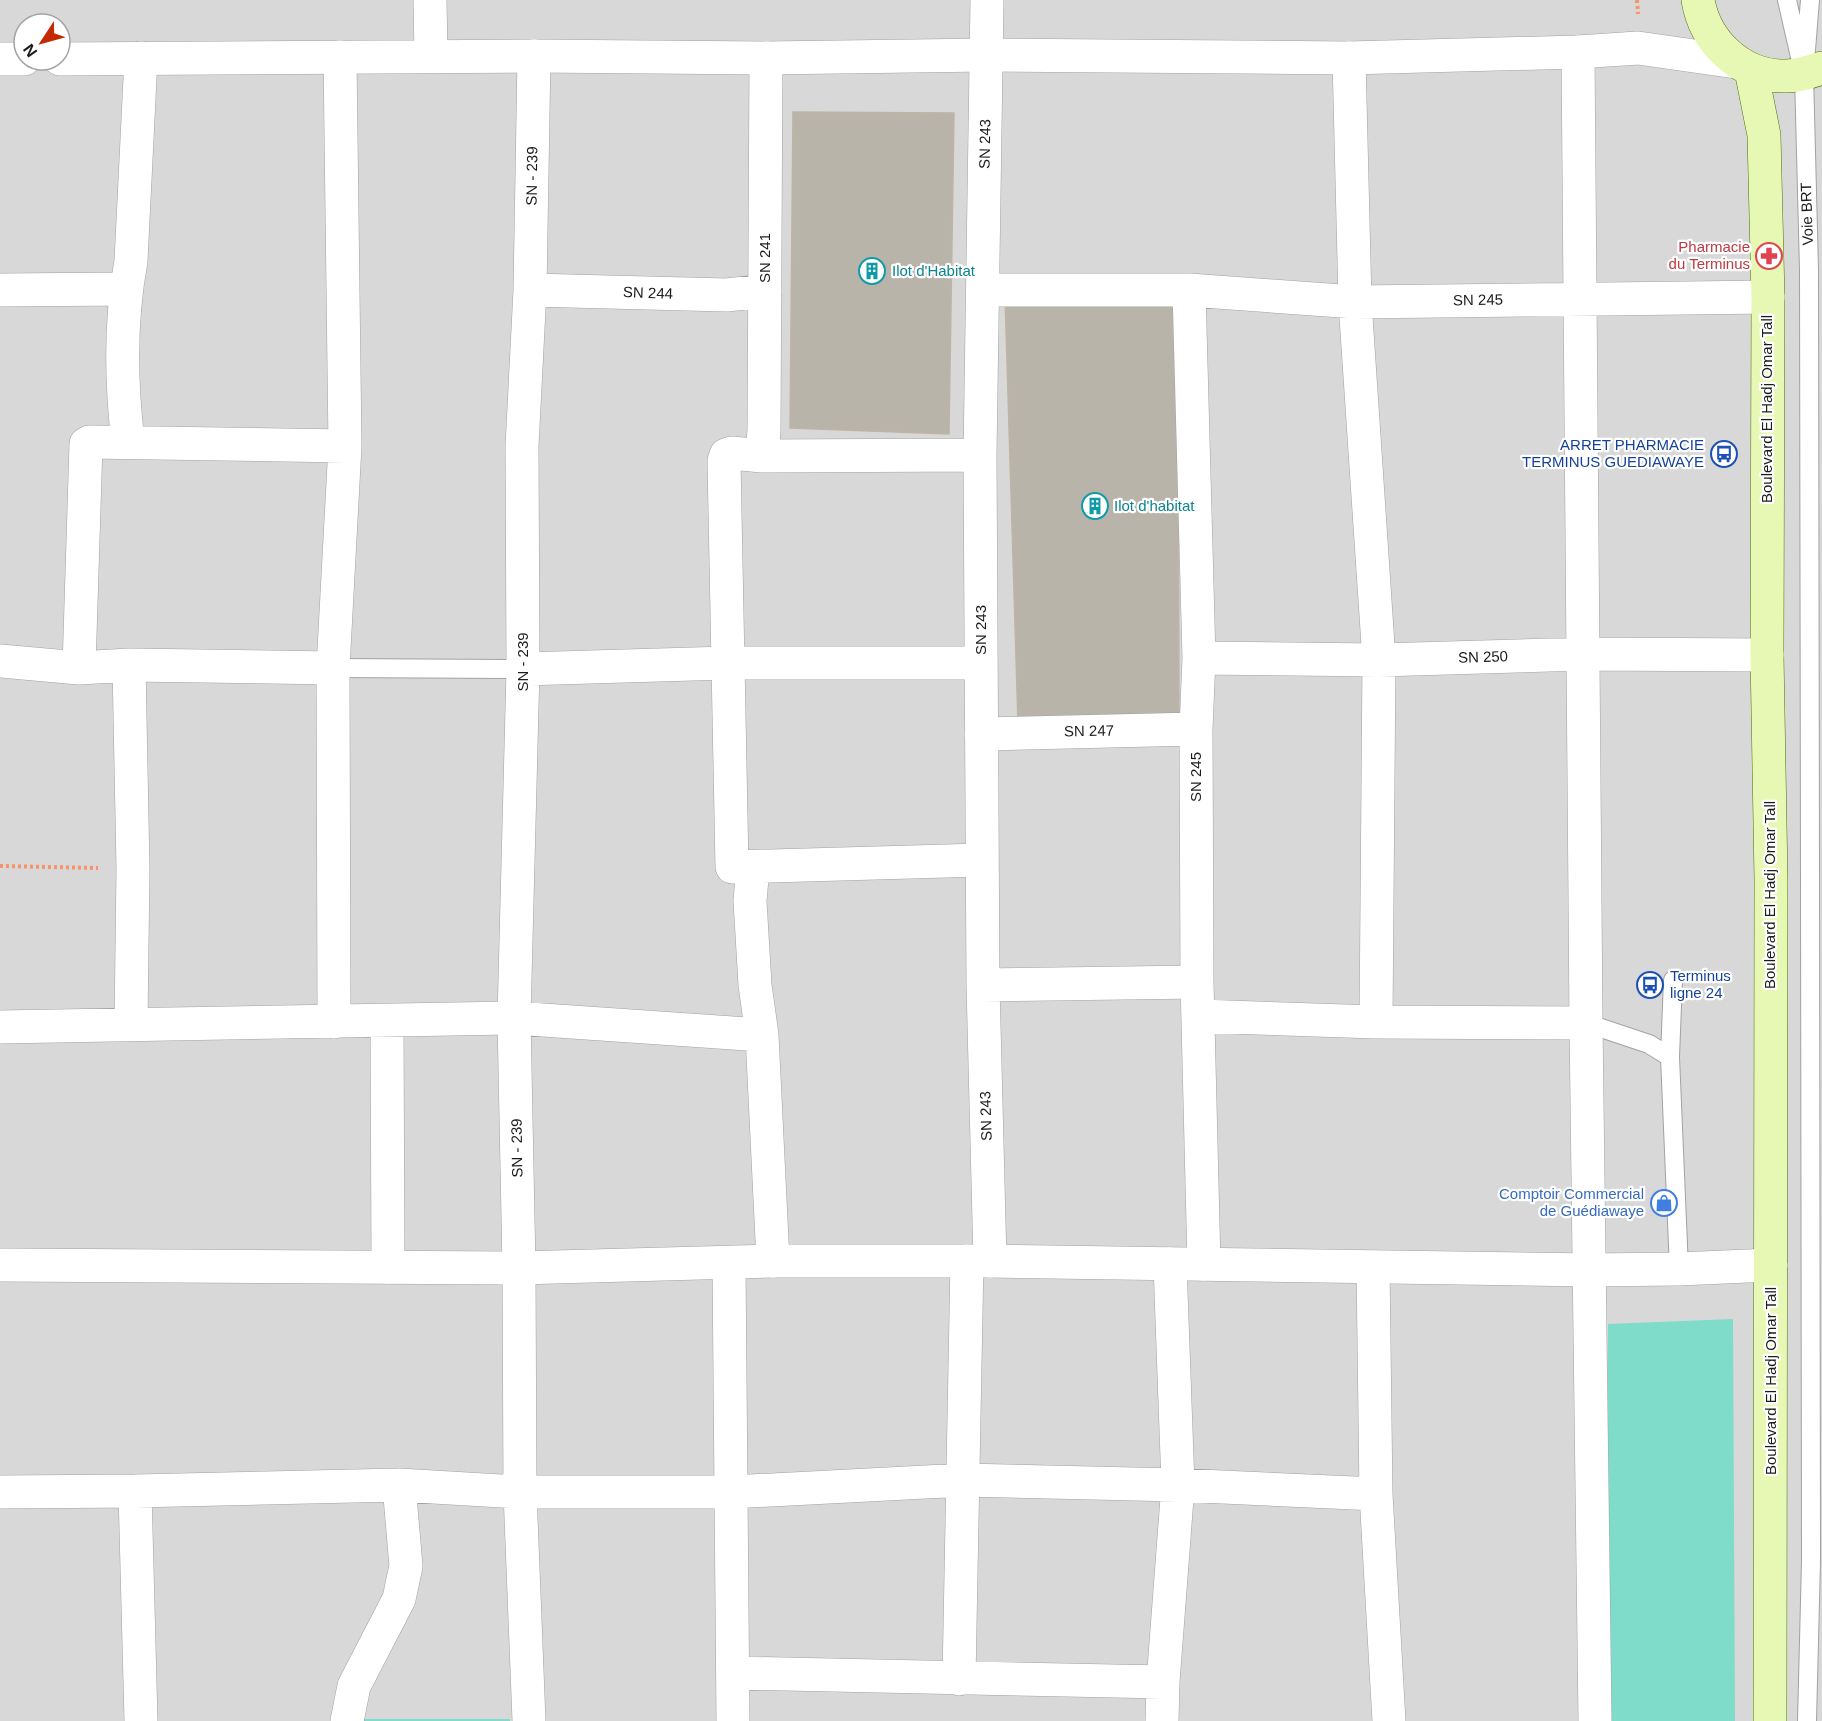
<svg xmlns="http://www.w3.org/2000/svg" width="1822" height="1721" font-family="Arial,sans-serif">
  <style>
    .residential { fill: #d9d8d8; fill-rule: evenodd }
    .pitch { fill: #7fdbca }
    .building { fill: #b9b4aa; stroke: #beb4a4; stroke-width: 1.5 }
    .lines { fill: none; stroke-linecap: round; stroke-linejoin: round }
    .service-casing { stroke: #a2a2a2; stroke-width: 20 }
    .minor-casing { stroke: #a2a2a2; stroke-width: 34 }
    .tertiary-casing { stroke: #a2a2a2; stroke-width: 34 }
    .secondary-casing { stroke: #4e6e07; stroke-width: 34 }
    .path { stroke: #f79368; stroke-width: 4; stroke-dasharray: 3 3; stroke-linecap: butt }
    .service { stroke: #fff; stroke-width: 18 }
    .minor { stroke: #fff; stroke-width: 33 }
    .tertiary { stroke: #fff; stroke-width: 33 }
    .secondary { stroke: #e7f8b4; stroke-width: 33 }
    .labels { text-anchor: middle; stroke-width: 4.5; stroke-linejoin: round; paint-order: stroke }
    .street-label { font-size: 15px; fill: #1b1b1b; stroke: #fff }
    .health-label { font-size: 15px; fill: #be3a42; stroke: #fff; text-anchor: end }
    .culture-label { font-size: 15px; fill: #0d838f; stroke: #fff; text-anchor: start }
    .transit-label { font-size: 15px; fill: #164399; stroke: #fff; text-anchor: end }
    .shop-label { font-size: 15px; fill: #366cbe; stroke: #fff; text-anchor: end }
  </style>
  <rect width="100%" height="100%" fill="#edebe1"/>
  <path class="residential" d="M0,0H1822V1721H0ZM24,24H60V60H24Z"/>
  <path class="pitch" d="M1733,1319L1735,1721H1605L1608,1324Z
    M357,1719H510V1721H357Z"/>
  <path class="building" d="M793,112L954,113L949,434L790,428Z
    M1005,296H1178L1179,715L1018,723Z"/>
  <g class="lines">
    <defs>
      <path id="service" d="M1787,0L1800,57
        M333,668L523,669
        M1586,1023L1649,1044L1670,1057L1679,1269
        M1670,1057L1673,980
        M1807,1721L1811,1561L1810,880L1809,270L1804,74L1810,0"/>
      <path id="minor" d="M987,0L980,455L983,985L990,1261
        M1578,52L1586,1023L1595,1721
        M1349,58L1355,302L1379,660L1376,1022
        M0,290L126,289
        M530,290L726,295L765,291
        M983,290H1189L1355,302L1768,297
        M1189,290L1199,658L1196,729L1197,982L1204,1264
        M128,442C121,383 120,320 131,261L141,58
        M980,455L762,456L732,453L726,455L724,461L732,867L982,860
        M762,456L764,430L766,58
        M1199,658L1379,660L1584,654L1767,655
        M0,661L79,668L129,665L333,668
        M129,665L133,869L131,1024
        M79,668L86,444L89,442L345,446
        M523,669L727,663H981
        M981,734L1196,729
        M753,867L750,901L755,985L762,1035L773,1261
        M983,985L1197,982
        M1199,1016L1376,1022L1586,1023
        M387,1021L388,1267
        M334,1022L333,668L345,446L340,57
        M0,1027L514,1018L762,1035
        M729,1263L733,1721
        M1373,1267L1376,1494L1389,1721
        M135,1491L141,1721
        M0,1492L135,1491L399,1485L520,1492H731L964,1480L1178,1485L1376,1494
        M733,1673L1163,1682
        M959,1679L967,1261
        M347,1721L354,1686L399,1599L406,1566L399,1485
        M529,1721L520,1492L519,1268L514,1018L523,669L522,446L530,290L534,56
        M1162,1721L1163,1682L1178,1485L1170,1264"/>
      <path id="tertiary" d="M430,0L431,56
        M0,59H24
        M60,59L534,56L766,58L987,55L1349,58L1578,52L1638,48L1736,62
        M0,1265L519,1268L773,1261H990L1590,1270L1679,1269L1771,1265"/>
      <path id="secondary" d="M1698,0C1705,42 1741,77 1786,76C1798,76 1810,72 1822,68
        M1751,70L1764,135L1768,297L1767,655L1771,879L1770,1721"/>
    </defs>
    <use href="#service" class="service-casing"/>
    <use href="#minor" class="minor-casing"/>
    <use href="#tertiary" class="tertiary-casing"/>
    <use href="#secondary" class="secondary-casing"/>
    <path class="path" d="M1637,0L1638,14
      M0,866L98,868"/>
    <use href="#service" class="service"/>
    <use href="#minor" class="minor"/>
    <use href="#tertiary" class="tertiary"/>
    <use href="#secondary" class="secondary"/>
  </g>
  <defs>
    <symbol id="pharmacy-ring" viewBox="-11 -11 22 22"><circle r="9.5" fill="#fff" stroke="#e0444e" stroke-width="1.5"/><path d="M-2-6h4v4h4v4h-4v4h-4v-4h-4v-4h4Z" fill="#e0444e"/></symbol>
    <symbol id="building-ring" viewBox="-11 -11 22 22"><circle r="9.5" fill="#fff" stroke="#0f9aa8" stroke-width="1.5"/><path d="M-4-6H4V6H1V3H-1V6H-4ZM-2.5-4.3h1.7v1.8h-1.7ZM.8-4.3h1.7v1.8H.8ZM-2.5-1h1.7V.8h-1.7ZM.8-1h1.7V.8H.8Z" fill="#0f9aa8"/></symbol>
    <symbol id="bus-ring" viewBox="-11 -11 22 22"><circle r="9.5" fill="#fff" stroke="#1a4fb4" stroke-width="1.5"/><path d="M-5-6H5V4H4V6H2V4H-2V6H-4V4H-5ZM-3.5-4V0h7V-4ZM-3.5 1.2v1.5H-2V1.2ZM2 1.2v1.5H3.5V1.2Z" fill="#1a4fb4"/></symbol>
    <symbol id="shop-ring" viewBox="-11 -11 22 22"><circle r="9.5" fill="#fff" stroke="#3f7fe0" stroke-width="1.5"/><path d="M-5-2.5h2.3a2.7 3.5 0 0 1 5.4 0H5L5.5 6h-11ZM-1.5-2.5h3a1.5 2.3 0 0 0-3 0Z" fill="#3f7fe0"/></symbol>
  </defs>
  <g fill-rule="evenodd">
    <use href="#pharmacy-ring" x="1754" y="241" width="30" height="30"/>
    <use href="#building-ring" x="857" y="256" width="30" height="30"/>
    <use href="#bus-ring" x="1709" y="439" width="30" height="30"/>
    <use href="#building-ring" x="1080" y="491" width="30" height="30"/>
    <use href="#bus-ring" x="1635" y="970" width="30" height="30"/>
    <use href="#shop-ring" x="1649" y="1188" width="30" height="30"/>
  </g>
  <g class="labels">
    <g class="street-label">
      <text transform="translate(985 144) rotate(-89)" y="5">SN 243</text>
      <text transform="translate(532 176) rotate(-89)" y="5">SN - 239</text>
      <text transform="translate(1807 214) rotate(-92)" y="5">Voie BRT</text>
      <text transform="translate(765 258) rotate(-90)" y="5">SN 241</text>
      <text transform="translate(648 293) rotate(2)" y="5">SN 244</text>
      <text transform="translate(1478 300) rotate(-1)" y="5">SN 245</text>
      <text transform="translate(1767 409) rotate(-90)" y="5">Boulevard El Hadj Omar Tall</text>
      <text transform="translate(981 630) rotate(-90)" y="5">SN 243</text>
      <text transform="translate(1483 657) rotate(-2)" y="5">SN 250</text>
      <text transform="translate(523 662) rotate(-90)" y="5">SN - 239</text>
      <text transform="translate(1089 731) rotate(-1)" y="5">SN 247</text>
      <text transform="translate(1196 777) rotate(-90)" y="5">SN 245</text>
      <text transform="translate(1770 895) rotate(-90)" y="5">Boulevard El Hadj Omar Tall</text>
      <text transform="translate(986 1116) rotate(-92)" y="5">SN 243</text>
      <text transform="translate(517 1148) rotate(-91)" y="5">SN - 239</text>
      <text transform="translate(1771 1381) rotate(-90)" y="5">Boulevard El Hadj Omar Tall</text>
    </g>
    <g class="health-label">
      <text x="1750" y="252">Pharmacie<tspan x="1750" dy="17">du Terminus</tspan></text>
    </g>
    <g class="culture-label">
      <text x="892" y="276">Ilot d'Habitat</text>
      <text x="1114" y="511">Ilot d'habitat</text>
    </g>
    <g class="transit-label">
      <text x="1704" y="450">ARRET PHARMACIE<tspan x="1704" dy="17">TERMINUS GUEDIAWAYE</tspan></text>
      <text x="1670" y="981" text-anchor="start">Terminus<tspan x="1670" dy="17">ligne 24</tspan></text>
    </g>
    <g class="shop-label">
      <text x="1644" y="1199">Comptoir Commercial<tspan x="1644" dy="17">de Guédiawaye</tspan></text>
    </g>
  </g>
  <g transform="translate(42 42) rotate(234)"><circle r="28" fill="#ffffff" stroke="#a4a4a4" stroke-width="1.5"/>
  <path d="M0-4.5L10 22L0 15L-10 22Z" fill="#c32a04"/>
  <text y="-9" font-size="16" font-weight="bold" text-anchor="middle" fill="#1b1b1b">N</text>
  </g>
</svg>
